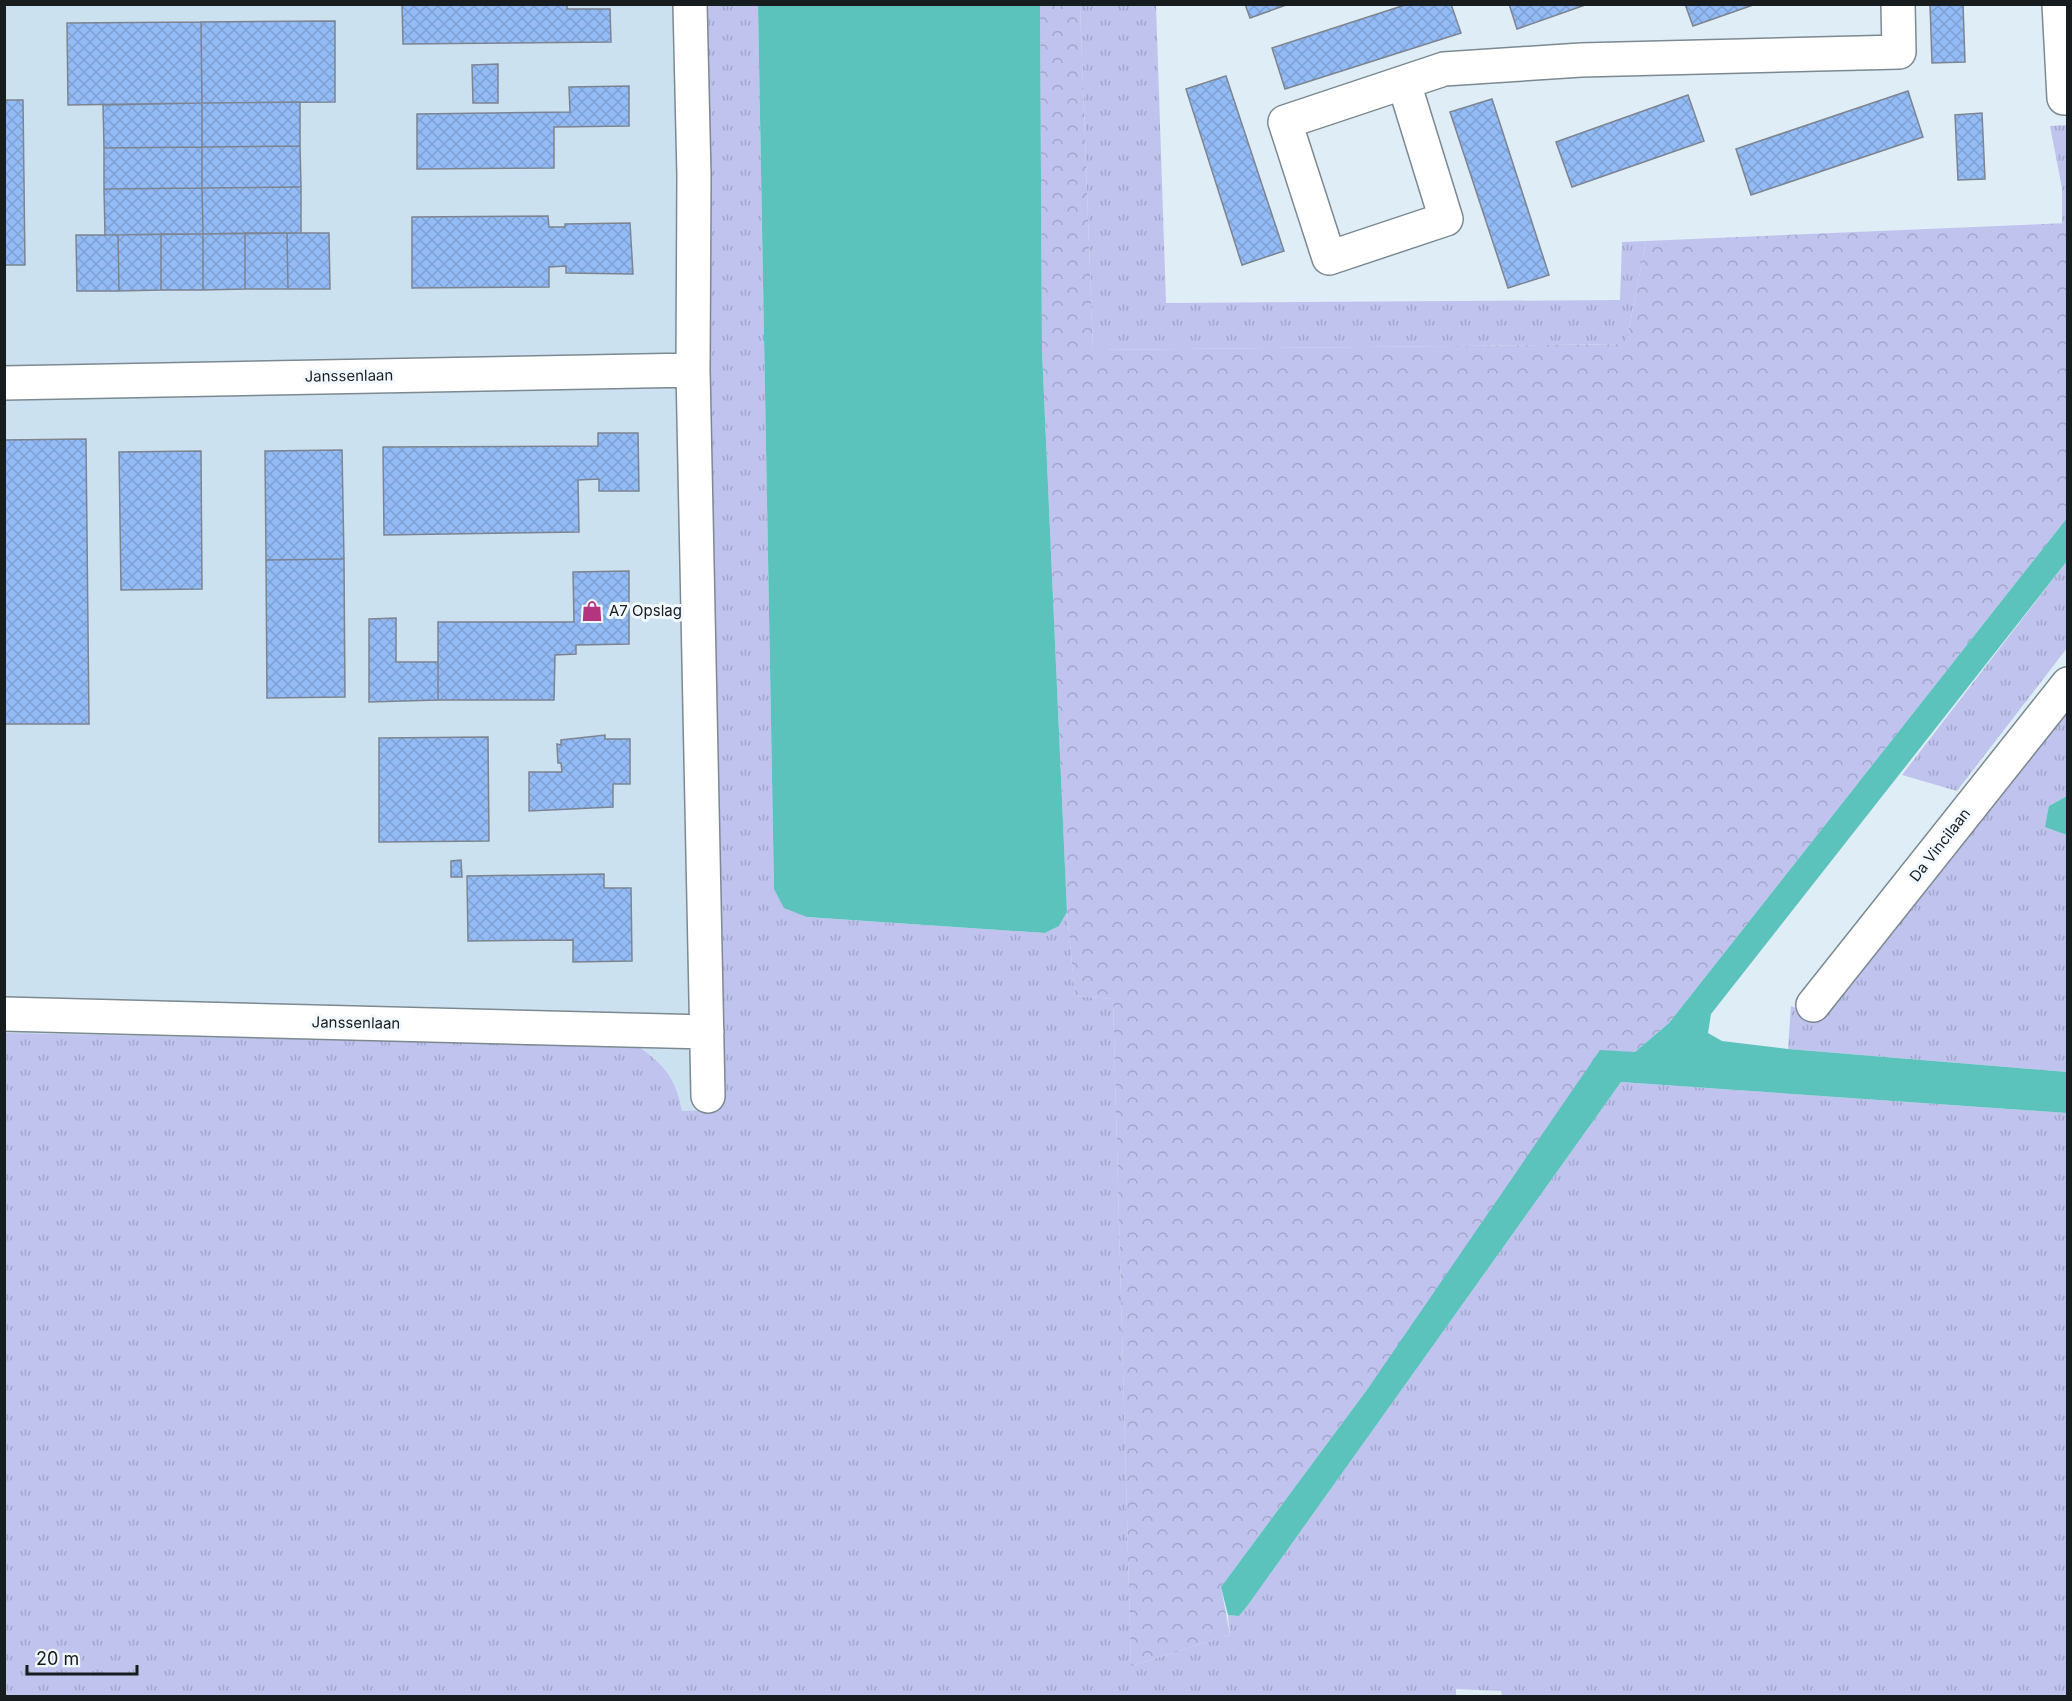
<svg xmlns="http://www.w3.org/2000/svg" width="2072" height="1701" font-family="Inter,sans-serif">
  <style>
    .built { fill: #cce1ef }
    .grass { fill: url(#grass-tufts) }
    .forest { fill: url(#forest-crowns) }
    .water { fill: #5bc2bc }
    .building { fill: url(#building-cross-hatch); stroke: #7d8490; stroke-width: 1.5 }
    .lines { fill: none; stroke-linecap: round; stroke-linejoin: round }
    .minor-casing { stroke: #7c8991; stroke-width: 36 }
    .minor { stroke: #fff; stroke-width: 33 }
    .labels { text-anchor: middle; stroke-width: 6; stroke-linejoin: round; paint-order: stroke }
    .street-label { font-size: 15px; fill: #171c1f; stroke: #f1f9ff }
    .poi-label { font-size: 15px; fill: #171c1f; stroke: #f1f9ff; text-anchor: start }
  </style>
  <defs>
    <pattern id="grass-tufts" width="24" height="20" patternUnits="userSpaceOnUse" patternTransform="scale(1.5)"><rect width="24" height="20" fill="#bfc3ed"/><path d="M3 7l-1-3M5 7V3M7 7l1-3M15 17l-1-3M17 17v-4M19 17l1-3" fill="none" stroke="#a3a7cb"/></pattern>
    <pattern id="forest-crowns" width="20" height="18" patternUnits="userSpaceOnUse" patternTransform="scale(1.5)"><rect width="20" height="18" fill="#bfc3ed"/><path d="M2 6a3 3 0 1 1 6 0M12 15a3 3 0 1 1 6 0" fill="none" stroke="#a3a7cb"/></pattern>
    <pattern id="building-cross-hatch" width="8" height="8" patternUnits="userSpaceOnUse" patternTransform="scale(1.5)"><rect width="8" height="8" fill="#93bbf6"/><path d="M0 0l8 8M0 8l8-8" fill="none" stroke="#7ea0d2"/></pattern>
  </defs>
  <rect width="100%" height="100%" fill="#dfedf6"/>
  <path class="built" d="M5,5H758L750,1149L5,1166Z"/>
  <path class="grass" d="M704,5H758L774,889L807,917L1045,933L1059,926L1067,912L1075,996L1113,999L1131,1666L1230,1635L1228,1615L1239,1616L1248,1605L1621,1082L2067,1113V1696H1502L1501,1691L1456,1689V1696H5V1033L638,1046C665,1066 675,1077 682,1111L717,1110Z
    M1080,5H1156L1166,303L1620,300L1622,242L1646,241L1626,344L1093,350Z
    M2067,125V223H2062V188L2050,126Z
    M2067,561V648L1957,791L1902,775Z
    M2067,706V796L2049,806L2064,834L2067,835V1072L1788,1049L1791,1006L1821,1020Z"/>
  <path class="forest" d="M1040,5H1080L1093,350L1626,344L1646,241L2067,223V518L1669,1023L1635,1052L1369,1387L1221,1587L1230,1635L1131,1666L1113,999L1075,996L1067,912L1042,351Z"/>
  <path class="water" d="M758,5H1040L1042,351L1067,912L1059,926L1045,933L807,917L784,908L774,889Z
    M2067,518V561L1711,1014L1708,1033L1722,1041L1788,1049L2067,1072V1113L1621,1082L1248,1605L1239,1616L1228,1615L1221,1587L1369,1387L1600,1050L1635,1052L1669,1023Z
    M2067,796V835L2045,827L2049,806Z"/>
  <path class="building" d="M402,4H567V9H610L611,42L403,44Z
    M1245,4H1289L1250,18Z
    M1408,4H1451L1461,33L1285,89L1272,48Z
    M1509,4H1588L1517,29Z
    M1685,4H1756L1693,26Z
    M1930,4H1963L1965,62L1932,63Z
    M335,21V102L202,103L201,22Z
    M201,22L202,103L68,105L67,23Z
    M498,64V103H473L472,65Z
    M1226,76L1284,251L1242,265L1186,89Z
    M629,86V126L554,127V168L417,169V114L570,112L569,87Z
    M1908,91L1923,137L1751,195L1736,149Z
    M1688,95L1704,141L1572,187L1556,142Z
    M1492,99L1549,275L1508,288L1450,112Z
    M4,100H23L25,265H4Z
    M300,102V146L202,147V103Z
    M202,103V147L104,148L103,105Z
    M1982,113L1985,179L1958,180L1955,115Z
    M300,146L301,187L202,188V147Z
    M202,147V188L104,189V148Z
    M301,187V233L203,234L202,188Z
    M202,188L203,234L105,235L104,189Z
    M548,216L549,227H565V224L630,223L633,274L566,273V266L549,267V287L412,288V217Z
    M245,233V289L203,290V234Z
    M245,233H287L288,289H245Z
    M287,233H329L330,289H288Z
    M161,234H203V290H161Z
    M161,234V290L119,291L118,235Z
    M76,235H118L119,291H77Z
    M598,433H638L639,491H599V479L578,480L579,532L384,535L383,447L598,446Z
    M86,439L89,724H4V440Z
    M342,450L344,559L266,560L265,451Z
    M201,451L202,589L121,590L119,452Z
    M344,559L345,697L267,698L266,560Z
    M629,571V644L576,645V654L555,655L554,700H438V622H574L573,572Z
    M396,618V662H438V700L369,702V619Z
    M605,735V739H630V784H613V807L529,811V772H562L561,763H558L557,744L561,745V740Z
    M488,737L489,841L379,842V738Z
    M461,860L462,877H451V861Z
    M604,874V888H631L632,961L573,962V940L468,941L467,876Z"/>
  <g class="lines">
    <defs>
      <path id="minor" d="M690,4L694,176L693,370L708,1096
        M2059,4L2064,98
        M1404,83L1446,219L1329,258L1285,122L1444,69L1581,60L1899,52L1898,4
        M4,383L693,370
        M1813,1005L2068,684
        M4,1014L707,1032"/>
    </defs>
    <use href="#minor" class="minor-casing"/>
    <use href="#minor" class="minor"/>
  </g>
  <defs>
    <symbol id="shop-bare" viewBox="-9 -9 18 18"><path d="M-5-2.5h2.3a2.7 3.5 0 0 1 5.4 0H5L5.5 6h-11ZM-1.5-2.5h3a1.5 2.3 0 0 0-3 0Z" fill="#b53480" stroke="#f1f9ff" stroke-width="2.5" paint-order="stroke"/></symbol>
  </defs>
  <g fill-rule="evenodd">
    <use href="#shop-bare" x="577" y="596" width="30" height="30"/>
  </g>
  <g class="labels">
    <g class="street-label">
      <text transform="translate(349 376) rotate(-1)" y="5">Janssenlaan</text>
      <text transform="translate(1940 845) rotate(-52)" y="5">Da Vincilaan</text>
      <text transform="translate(356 1023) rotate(1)" y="5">Janssenlaan</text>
    </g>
    <g class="poi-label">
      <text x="609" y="616">A7 Opslag</text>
    </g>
  </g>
  <rect width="2072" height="1701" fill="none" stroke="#171c1f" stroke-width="12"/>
  <path d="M27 1665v9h110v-9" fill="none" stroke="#171c1f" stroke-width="3"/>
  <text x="36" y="1665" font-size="18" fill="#171c1f" stroke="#f1f9ff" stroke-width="4.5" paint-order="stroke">20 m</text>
</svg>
